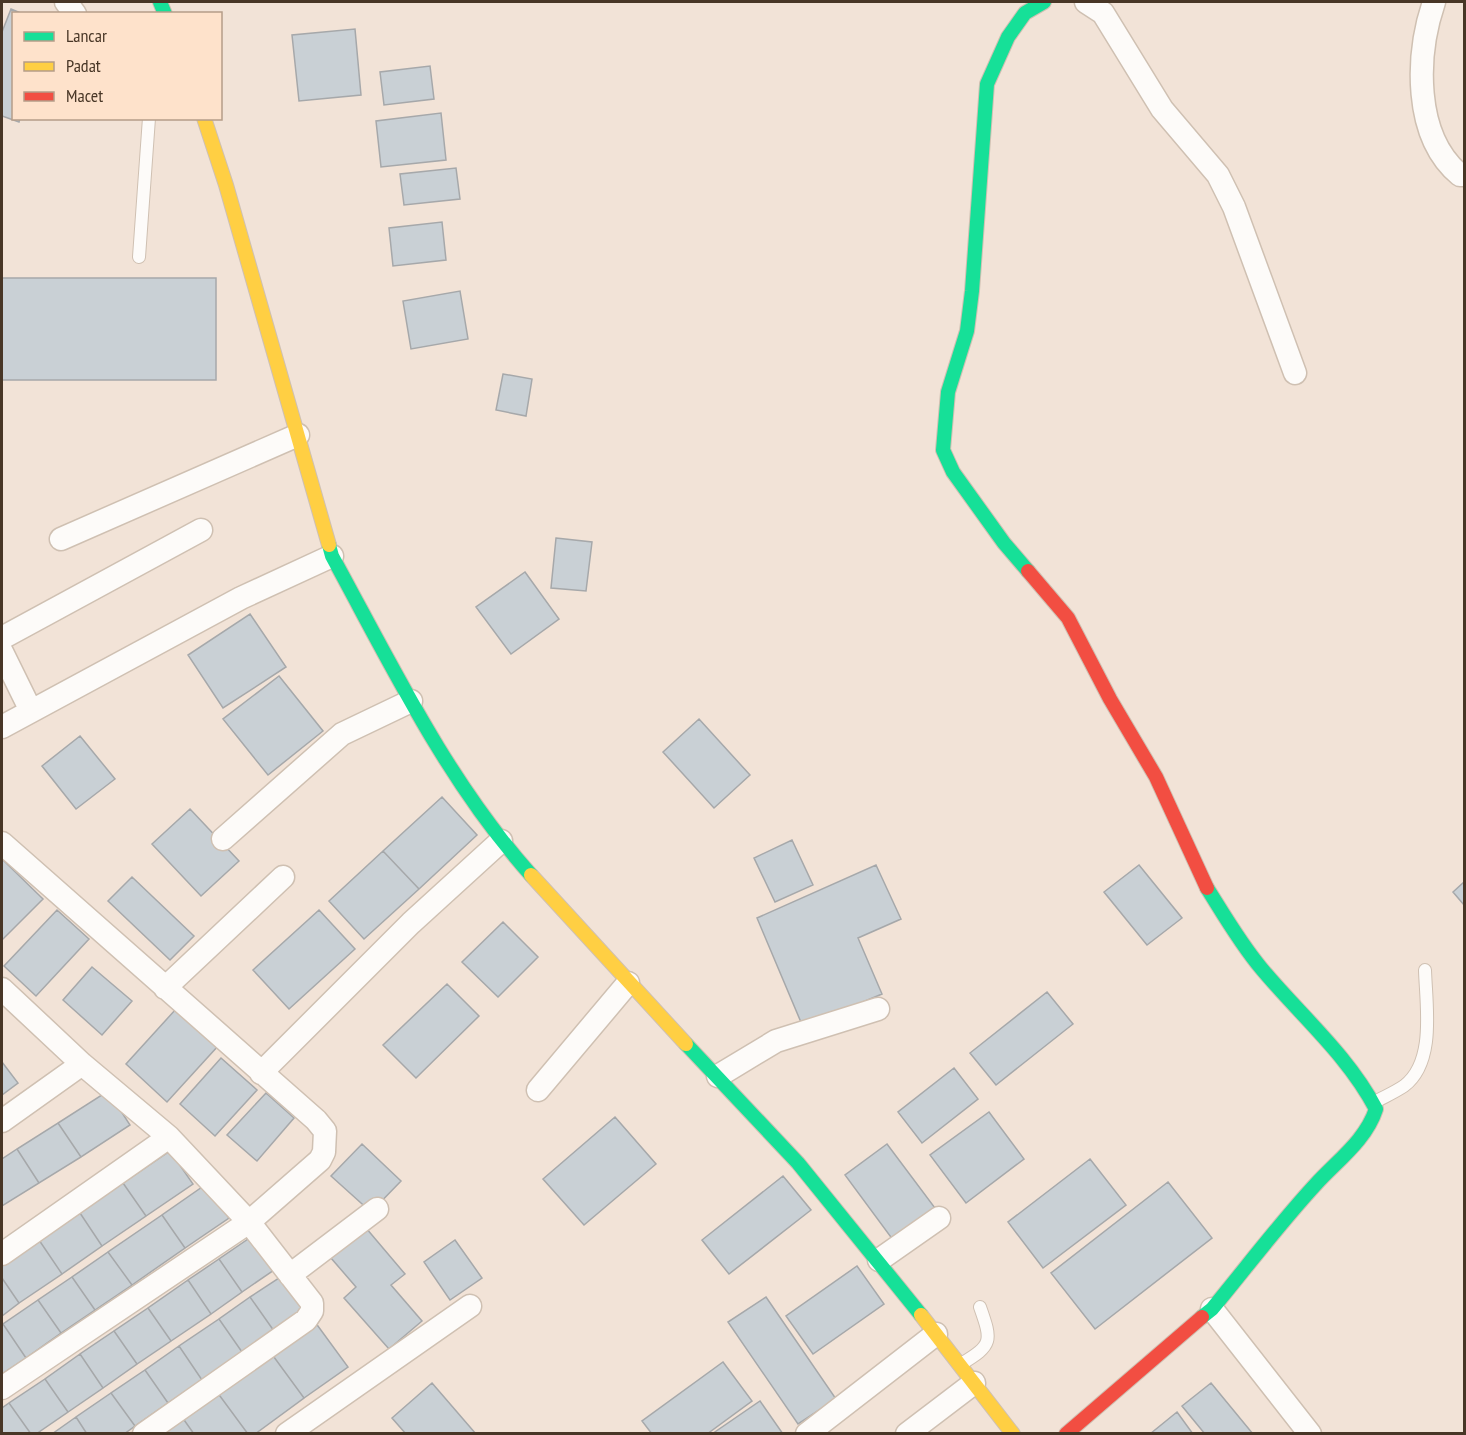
<svg xmlns="http://www.w3.org/2000/svg" width="1466" height="1435" font-family="'PT Sans Narrow',sans-serif">
  <style>
    .building { fill: #c9d0d5; stroke: #a6a8aa; stroke-width: 1.5 }
    .lines { fill: none; stroke-linecap: round; stroke-linejoin: round }
    .lane-casing { stroke: #cfc0b2; stroke-width: 14 }
    .street-casing { stroke: #cfc0b2; stroke-width: 25 }
    .fast-casing { stroke: #cfc0b2; stroke-width: 16 }
    .slow-casing { stroke: #cfc0b2; stroke-width: 16 }
    .jam-casing { stroke: #cfc0b2; stroke-width: 16 }
    .lane { stroke: #fdfbf9; stroke-width: 12 }
    .street { stroke: #fdfbf9; stroke-width: 22 }
    .fast { stroke: #16e098; stroke-width: 14 }
    .slow { stroke: #ffcf43; stroke-width: 14 }
    .jam { stroke: #f24e42; stroke-width: 14 }
  </style>
  <rect width="100%" height="100%" fill="#f2e3d7"/>
  <path class="building" d="M11,9L23,14H14V118H20L19,122L2,116V32Z
    M355,29L361,95L299,101L292,35Z
    M430,66L434,99L384,105L380,72Z
    M441,113L446,160L381,167L376,121Z
    M456,168L460,199L404,205L400,174Z
    M442,222L446,260L393,266L389,228Z
    M2,278H216V380H2Z
    M460,291L468,339L411,349L403,301Z
    M503,374L532,379L526,416L496,410Z
    M556,538L592,542L586,591L551,588Z
    M525,572L559,619L511,654L476,607Z
    M250,614L286,667L223,708L188,655Z
    M279,676L323,731L268,775L223,719Z
    M699,719L750,775L714,808L663,752Z
    M80,736L115,779L76,809L42,766Z
    M442,797L477,835L419,889L383,851Z
    M190,809L239,861L201,896L152,844Z
    M792,840L813,885L775,902L754,858Z
    M383,851L419,889L364,939L329,901Z
    M3,860L43,899L2,940V862Z
    M876,865L901,919L858,938L882,994L803,1027L757,918Z
    M1139,865L1182,918L1147,945L1104,892Z
    M132,877L194,936L170,960L108,901Z
    M1464,882V905L1453,892Z
    M57,910L89,939L36,996L4,966Z
    M319,910L355,949L289,1009L253,970Z
    M503,922L538,957L498,997L462,962Z
    M92,967L132,1001L102,1035L63,1000Z
    M447,984L479,1016L416,1078L383,1045Z
    M1047,992L1073,1024L996,1085L970,1053Z
    M176,1009L218,1046L167,1102L126,1064Z
    M221,1058L257,1090L215,1136L180,1104Z
    M2,1062L18,1083L2,1095Z
    M954,1068L978,1099L922,1143L898,1112Z
    M108,1091L130,1125L81,1157L58,1123Z
    M266,1093L294,1118L257,1161L227,1135Z
    M989,1112L1024,1159L966,1203L930,1155Z
    M615,1117L656,1164L584,1225L543,1179Z
    M58,1123L81,1157L39,1183L17,1149Z
    M362,1144L401,1181L371,1212L331,1176Z
    M887,1144L938,1212L896,1244L845,1175Z
    M17,1149L39,1183L2,1206V1159Z
    M170,1151L193,1184L146,1216L123,1183Z
    M1090,1159L1126,1205L1043,1268L1008,1222Z
    M783,1176L811,1210L729,1274L702,1240Z
    M1168,1182L1212,1238L1095,1329L1051,1273Z
    M123,1183L146,1216L102,1246L80,1213Z
    M205,1185L229,1218L185,1248L162,1215Z
    M80,1213L102,1246L62,1274L39,1240Z
    M162,1215L185,1248L132,1285L108,1252Z
    M366,1228L405,1274L391,1285L422,1321L389,1349L344,1298L356,1287L331,1258Z
    M254,1235L277,1268L242,1292L219,1259Z
    M39,1240L62,1274L19,1303L2,1278V1266Z
    M455,1240L482,1278L450,1300L424,1262Z
    M108,1252L132,1285L95,1310L72,1277Z
    M219,1259L242,1292L211,1314L188,1280Z
    M857,1266L884,1304L813,1354L786,1316Z
    M285,1274L308,1307L274,1331L250,1297Z
    M72,1277L95,1310L61,1333L38,1300Z
    M2,1278L19,1303L2,1316Z
    M188,1280L211,1314L171,1341L148,1308Z
    M250,1297L274,1331L242,1352L219,1319Z
    M766,1297L836,1399L798,1424L728,1322Z
    M38,1300L61,1333L26,1358L3,1324Z
    M148,1308L171,1341L137,1364L114,1331Z
    M219,1319L242,1352L202,1380L179,1346Z
    M315,1322L348,1367L304,1398L271,1353Z
    M3,1324L26,1358L2,1374V1325Z
    M114,1331L137,1364L103,1388L80,1354Z
    M179,1346L202,1380L168,1403L145,1370Z
    M271,1353L304,1398L255,1434H248L217,1392Z
    M80,1354L103,1388L68,1412L45,1379Z
    M723,1362L752,1401L707,1434H652L642,1421Z
    M145,1370L168,1403L135,1426L111,1393Z
    M45,1379L68,1412L36,1434H31L9,1403Z
    M432,1383L476,1434H406L392,1418Z
    M1211,1383L1253,1434H1205L1182,1406Z
    M217,1392L248,1434H194L182,1417Z
    M111,1393L135,1426L124,1434H87L76,1417Z
    M760,1401L783,1434H712Z
    M9,1403L31,1434H2V1408Z
    M1177,1412L1193,1434H1150Z
    M76,1417L87,1434H52Z
    M182,1417L194,1434H159Z"/>
  <g class="lines">
    <defs>
      <path id="lane" d="M139,257L149,118
        M1375,1102C1384,1097 1395,1092 1404,1086C1436,1062 1426,1005 1425,970
        M961,1364C993,1345 992,1341 980,1307"/>
      <path id="street" d="M66,2L75,14
        M1086,2L1103,13L1162,109L1218,175L1234,207L1295,373
        M1434,2C1416,55 1413,136 1460,175H1464
        M61,539L298,435
        M2,638L201,530
        M2,652L31,711
        M2,727L241,598L332,556
        M223,839L342,734L411,701
        M2,843L316,1120L325,1131L324,1152L320,1160L249,1222L2,1388
        M165,988L283,877
        M2,989L82,1064L169,1137L249,1222L312,1303V1311L306,1320L144,1434
        M261,1073L411,923L501,841
        M718,1076L776,1041L878,1009
        M538,1090L628,983
        M2,1121L82,1064
        M2,1254L169,1137
        M879,1260L939,1218
        M290,1275L377,1209
        M1212,1309L1310,1434
        M287,1434L470,1306
        M807,1434L936,1334
        M907,1434L974,1383"/>
      <path id="fast" d="M160,2L165,14
        M329,545L332,556C392,666 447,781 531,875
        M1028,571L1004,543L953,472L943,450L948,392L967,331L972,291L987,84L1008,37L1025,13L1044,2
        M686,1044L798,1163L921,1315
        M1202,1317L1212,1309C1246,1268 1279,1224 1316,1184C1338,1160 1366,1140 1376,1109C1347,1054 1300,1015 1261,968C1240,943 1224,915 1207,888"/>
      <path id="slow" d="M204,118L226,185L329,545
        M531,875L686,1044
        M921,1315L1013,1434"/>
      <path id="jam" d="M1028,571L1068,618L1110,699L1156,777L1207,888
        M1066,1434L1202,1317"/>
    </defs>
    <use href="#lane" class="lane-casing"/>
    <use href="#street" class="street-casing"/>
    <use href="#fast" class="fast-casing"/>
    <use href="#slow" class="slow-casing"/>
    <use href="#jam" class="jam-casing"/>
    <use href="#lane" class="lane"/>
    <use href="#street" class="street"/>
    <use href="#fast" class="fast"/>
    <use href="#slow" class="slow"/>
    <use href="#jam" class="jam"/>
  </g>
  <rect width="1466" height="1435" fill="none" stroke="#483626" stroke-width="6"/>
  <rect x="12" y="12" width="210" height="108" fill="#fee2cb" stroke="#b59d89" stroke-width="1.5"/>
  <rect x="24" y="32" width="30" height="9" fill="#16e098" stroke="#b59d89" stroke-width="1.5"/>
  <text x="66" y="42" font-size="18" fill="#483626">Lancar</text>
  <rect x="24" y="62" width="30" height="9" fill="#ffcf43" stroke="#b59d89" stroke-width="1.5"/>
  <text x="66" y="72" font-size="18" fill="#483626">Padat</text>
  <rect x="24" y="92" width="30" height="9" fill="#f24e42" stroke="#b59d89" stroke-width="1.5"/>
  <text x="66" y="102" font-size="18" fill="#483626">Macet</text>
</svg>
